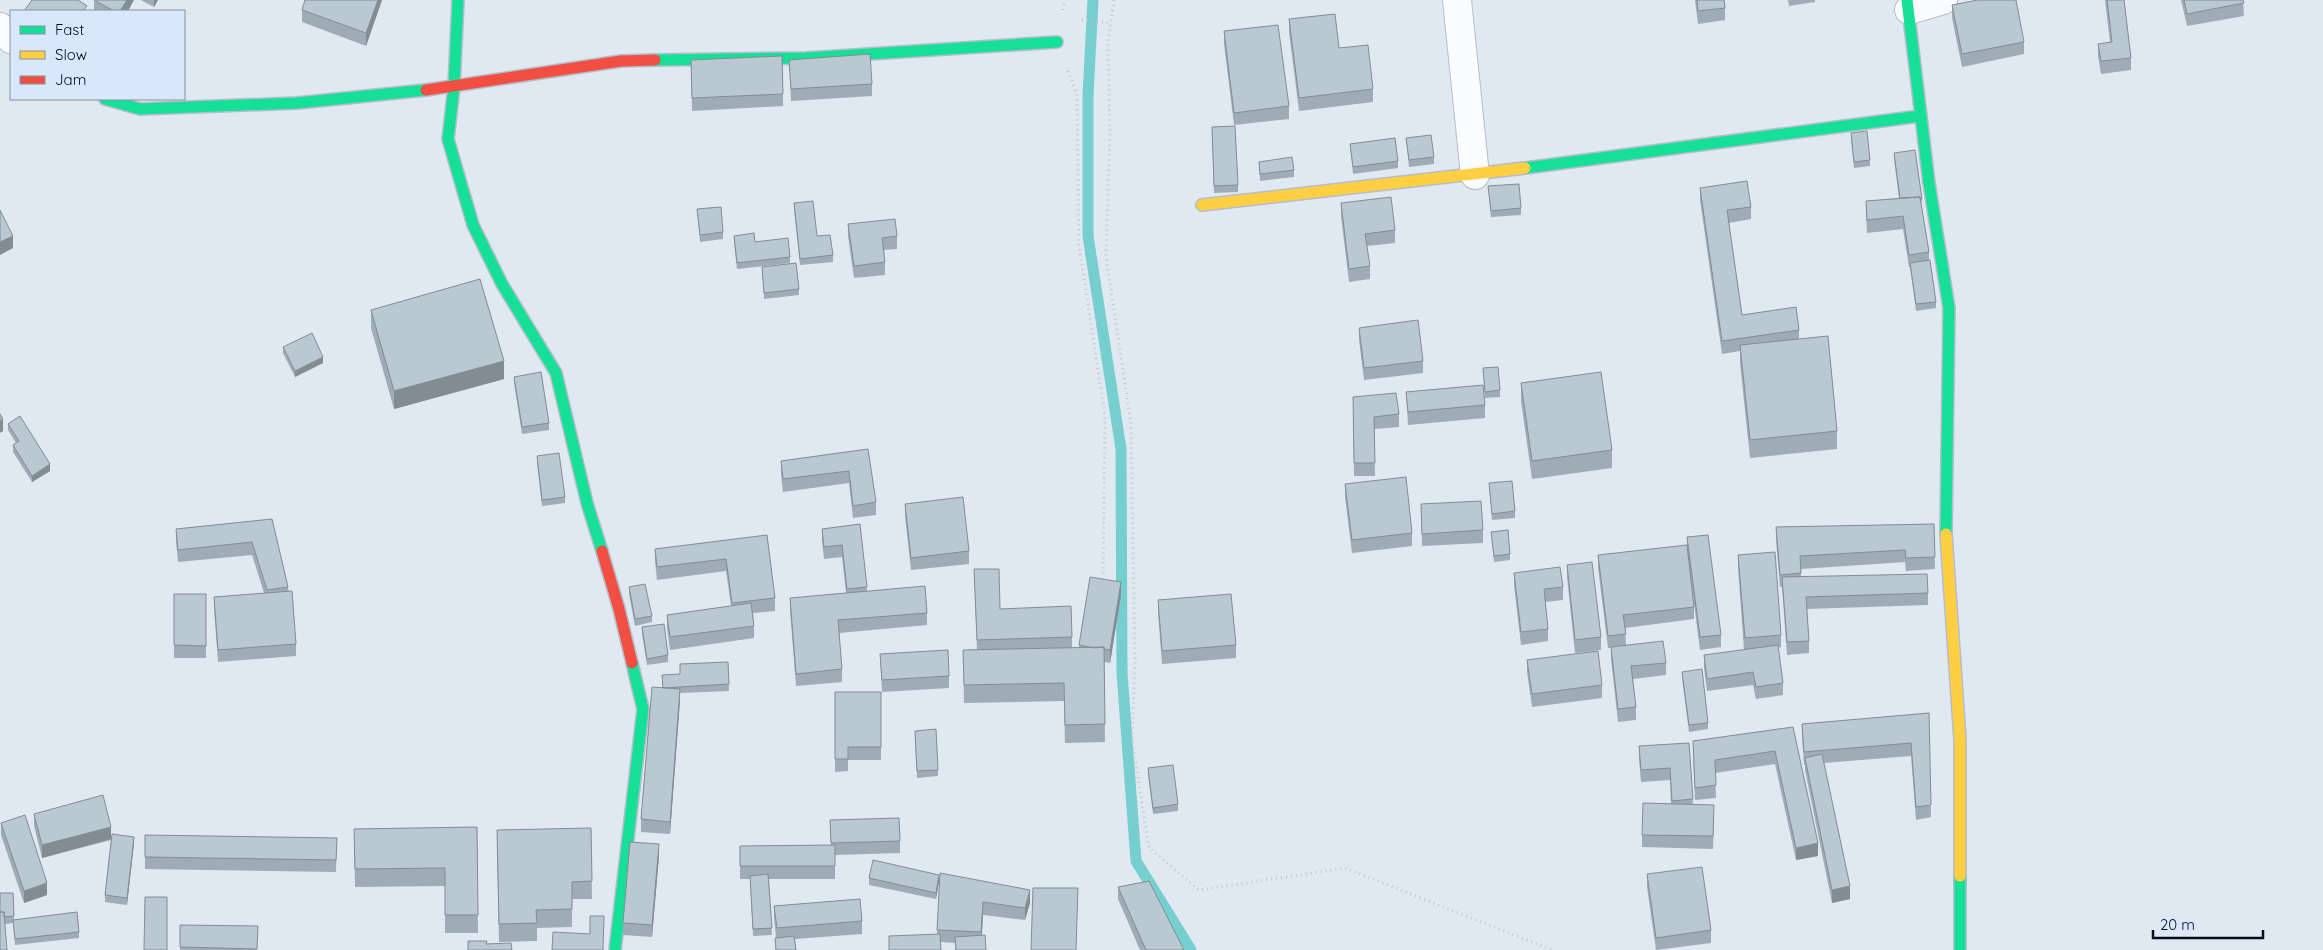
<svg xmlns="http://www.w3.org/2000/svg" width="2323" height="950" font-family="Quicksand,sans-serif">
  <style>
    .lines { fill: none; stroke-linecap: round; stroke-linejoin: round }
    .stream { stroke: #76cecf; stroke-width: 11 }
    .street-casing { stroke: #b4beca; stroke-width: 30 }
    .fast-casing { stroke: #b4beca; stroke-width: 14 }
    .slow-casing { stroke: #b4beca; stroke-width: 14 }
    .jam-casing { stroke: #b4beca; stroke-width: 14 }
    .path { stroke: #c2c6ca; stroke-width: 3; stroke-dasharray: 1 4; stroke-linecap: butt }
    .street { stroke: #fafcfd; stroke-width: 28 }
    .fast { stroke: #16e098; stroke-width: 11 }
    .slow { stroke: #ffcf43; stroke-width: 11 }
    .jam { stroke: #f24e42; stroke-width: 11 }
    .wall { fill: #a0acb5 }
    .shaded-wall { fill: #828c93 }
    .building { fill: #bac8d2; stroke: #828c93 }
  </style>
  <rect width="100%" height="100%" fill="#e0e8f1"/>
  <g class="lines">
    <path class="stream" d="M1093,0L1088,95V236L1121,449L1122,673L1136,861L1191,950"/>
    <defs>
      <path id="street" d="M1457,0L1475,175
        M1909,10L1943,0
        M0,27L11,39"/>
      <path id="fast" d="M458,0L454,87L448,139L473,225L502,284L556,373L587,503L602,551
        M1907,0L1929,183L1949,308L1946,534
        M655,60L806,58L1057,42
        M105,99L140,109L297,103L426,90
        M1525,168L1920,116
        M1960,876V950
        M615,950L643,709L632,663"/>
      <path id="slow" d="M1202,205L1525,168
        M1946,534L1960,740V876"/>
      <path id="jam" d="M426,90L621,61L655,60
        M602,551L619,609L632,663"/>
    </defs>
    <use href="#street" class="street-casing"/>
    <use href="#fast" class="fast-casing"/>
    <use href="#slow" class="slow-casing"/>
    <use href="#jam" class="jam-casing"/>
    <path class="path" d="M1114,0L1108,42L1110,134L1106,256L1131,424L1135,664L1132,739L1149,848L1199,890L1345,868L1552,950
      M1063,10L1065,0
      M1082,20L1111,23
      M1068,71L1077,95L1079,245L1105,416L1103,577"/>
    <use href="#street" class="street"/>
    <use href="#fast" class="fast"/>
    <use href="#slow" class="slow"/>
    <use href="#jam" class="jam"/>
  </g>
  <path class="wall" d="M141,0H158L154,7Z
    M382,0L366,46L302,22V10Z
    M1695,0H1724L1725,8V20L1698,24Z
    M1788,0H1815V2L1789,6Z
    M2105,0H2124L2131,58V70L2101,74L2098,56V44L2110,42Z
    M2181,0H2243L2244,16L2187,26Z
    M94,1L128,11H94Z
    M1952,5L2024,42V54L1962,67L1952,18Z
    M1289,19L1339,48L1373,89V102L1299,111L1289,32Z
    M1224,31L1289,106V119L1234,125L1224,44Z
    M691,60L783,94V106L692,111Z
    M789,60L872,84V96L791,101Z
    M1212,127L1238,185V192L1214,193Z
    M1851,133L1870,160V166L1854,168L1851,139Z
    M1406,138L1434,157V164L1409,167Z
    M1350,144L1398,161V168L1353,174Z
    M1894,153L1922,199L1921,205L1929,252V261L1936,302V308L1916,311L1910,267H1909L1903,229L1867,233L1866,214V201L1899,198L1894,159Z
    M1259,162L1294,170V177L1260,181Z
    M1488,186L1521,208V215L1491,217Z
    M1700,188L1751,207V219L1729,223L1742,315L1799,330V339L1837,431V449L1750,458L1740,363V351L1722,354L1700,200Z
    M794,203L817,236L833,255V262L800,265L794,210Z
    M1341,203L1395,230V243L1367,246L1370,266V279L1349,282L1341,216Z
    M697,209L723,232V239L700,242Z
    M848,224L897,236V249L884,250L885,262V275L854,278L848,236Z
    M734,236L790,257V263L737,269L734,242Z
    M762,267L799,289V295L764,299Z
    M371,310L504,379L394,409L371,328Z
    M1359,328L1423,361V373L1364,380L1359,340Z
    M283,347L323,363L295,377L283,353Z
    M1483,368L1500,390V397L1485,398Z
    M514,377L549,423V430L522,434L514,383Z
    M1521,383L1612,450V468L1532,479L1521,401Z
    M1406,392L1485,405V418L1408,425Z
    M1353,397L1399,414V427L1374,429L1375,476H1354Z
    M8,424L50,471L32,482L13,452V445L16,443L8,430Z
    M868,449L876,502V515L853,518L849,483L783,492L781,474V461Z
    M537,456L565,497V503L542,506L537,463Z
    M1489,483L1515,511V518L1492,520Z
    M1345,484L1412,533V546L1352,553L1345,497Z
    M905,504L969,551V564L911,570L905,516Z
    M1421,504L1483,530V543L1422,546Z
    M272,519L288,587L296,644V656L218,662L214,609V597L264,593L252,555L178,562L176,542V529Z
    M860,524L867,591L927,613V625L839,633L842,669V682L796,686L790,611V598L846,593L842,557L824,559L822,541V529Z
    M1934,524L1935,569L1906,571L1905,562L1801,569V576L1928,593V605L1807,609L1809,641V653L1787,655L1782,587H1780L1776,540V527Z
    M1491,532L1510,554V560L1494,562Z
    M767,535L775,598V611L753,613L754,626V638L670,650L667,628V615L731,606L726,571L657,580L655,562V549Z
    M1687,537L1721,635V647L1700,650L1687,550Z
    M1598,555L1694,607V619L1625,628L1626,645L1666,663V675L1633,679L1636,707V720L1618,722L1611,659V648H1608L1598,568Z
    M1738,555L1781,635V647L1778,648L1783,683V695L1756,699L1753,685L1707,691L1704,668V655L1744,650L1738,568Z
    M1567,565L1601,637V650L1575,653L1567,577Z
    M974,569L1000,609L1072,637V648H1079V645L1121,595L1110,663L1104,662L1105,742L1065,743L1064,701L964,703L963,650H977Z
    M1514,573L1563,587V600L1545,602L1548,629V641L1521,645L1514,585Z
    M629,587L652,616V622L635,626L629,594Z
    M174,594H206V658H174Z
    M1158,600L1236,645V658L1162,664L1158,613Z
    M642,627L668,655V662L647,665L642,634Z
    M880,654L949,676V688L882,692Z
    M1527,660L1602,685V698L1532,707L1527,672Z
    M728,662L729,691L680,693L670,834L641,832V819L662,688L680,674Z
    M1682,672L1708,723V729L1689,732L1682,678Z
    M835,692H881V760H848V771L835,772Z
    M1929,713L1931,817L1916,820L1911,756L1824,763L1850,899L1832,903L1805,770V765H1804L1802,737V724Z
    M1793,727L1818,856L1796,860L1775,764L1715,773L1716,798L1695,800L1693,754V741Z
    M915,737L938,770V776L917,778Z
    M1689,743L1693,804L1714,817L1713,849L1642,847V835L1671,804L1670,780L1641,782L1639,759V746Z
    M1148,768L1178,804V811L1153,814L1148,775Z
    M34,814L111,836L134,843L127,905L105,902V895L111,840L42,858L34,826Z
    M830,820L900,841V853L835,855V879H769L772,935L753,936L750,879H740V846L831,845Z
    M1,823L47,895L24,903L1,835Z
    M477,827L478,933H445V886L355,887L354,829Z
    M591,828L592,899H572V927L537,928V941L499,942L497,848Z
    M145,835L337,838L336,872L145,869Z
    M659,856L652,937L623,935V923Z
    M940,873L1030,903L1025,920L983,915L982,935L986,950H955V943L941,942L937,934Z
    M1647,874L1711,930V943L1656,950L1647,887Z
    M869,878L939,882L936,899L869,885Z
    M1118,887L1184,950H1140L1118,899Z
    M0,893H13L14,920L79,932V938L15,945L13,923L5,924Z
    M774,906L862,921V934L795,939L796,950H776L775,938H776L774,918Z
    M180,925L258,926L257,950H180Z"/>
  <path class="shaded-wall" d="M127,0H134L128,11H120Z
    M154,0H158L154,7Z
    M378,0H382L366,46V33Z
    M13,236V248L0,255V242Z
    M323,357V363L295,377V371Z
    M504,361V379L394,409V391Z
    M3,419V431L0,433V421Z
    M50,464V471L32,482V476Z
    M1121,582V595L1110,663V650Z
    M680,689V702L670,834V822Z
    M111,827V839L42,858V845Z
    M134,837V843L127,905V898Z
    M1818,843V856L1796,860V848Z
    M659,844V856L652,937V925Z
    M939,875V882L936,899V893Z
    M47,883V895L24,903V891Z
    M1850,886V899L1832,903V890Z
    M1030,890V903L1025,920V908Z
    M983,902V915L981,945V932Z"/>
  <path class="building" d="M32,0H78L87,6L83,11H24Z
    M94,0H127L120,11H114Z
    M305,0H378L366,33L302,10Z
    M1697,0H1724L1725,8L1698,11Z
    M1978,0H2016L2024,42L1962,54L1952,5Z
    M2107,0H2124L2131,58L2101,61L2098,44L2112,42Z
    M2184,0H2243L2244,3L2187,14Z
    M1335,14L1339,48L1368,45L1373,89L1299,98L1289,19Z
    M1278,25L1289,106L1234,113L1224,31Z
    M870,54L872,84L791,89L789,60Z
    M782,56L783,94L692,98L691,60Z
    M1235,126L1238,185L1214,186L1212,127Z
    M1867,131L1870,160L1854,162L1851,133Z
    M1431,135L1434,157L1409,160L1406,138Z
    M1395,138L1398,161L1353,167L1350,144Z
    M1915,150L1922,199H1920V197L1900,198L1894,153Z
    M1292,157L1294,170L1260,174L1259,162Z
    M1747,181L1751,207L1727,210L1742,315L1796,307L1799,330L1722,341L1700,188Z
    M1519,184L1521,208L1491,211L1488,186Z
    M1391,197L1395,230L1365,234L1370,266L1349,269L1341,203Z
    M1920,197L1929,252L1909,255L1903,216L1867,220L1866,201Z
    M813,201L817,236L830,235L833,255L800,259L794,203Z
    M721,207L723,232L700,235L697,209Z
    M0,210L13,236L0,242Z
    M895,219L897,236L882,238L885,262L854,266L848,224Z
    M754,233L755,242L788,238L790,257L737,263L734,236Z
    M1930,260L1936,302L1916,304L1910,263Z
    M796,263L799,289L764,293L762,267Z
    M480,279L504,361L394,391L371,310Z
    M1418,320L1423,361L1364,368L1359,328Z
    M312,333L323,357L295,371L283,347Z
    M1828,336L1837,431L1750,440L1740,345Z
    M1498,367L1500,390L1485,392L1483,368Z
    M541,372L549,423L522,427L514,377Z
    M1601,372L1612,450L1532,461L1521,383Z
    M1483,385L1485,405L1408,412L1406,392Z
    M1396,393L1399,414L1374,417L1375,463H1354L1353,397Z
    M0,414L3,419L0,421Z
    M20,416L50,464L32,476L13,445L19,441L8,424Z
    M868,449L876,502L853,506L849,471L783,479L781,461Z
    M559,453L565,497L542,500L537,456Z
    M1406,477L1412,533L1352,540L1345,484Z
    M1512,481L1515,511L1492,514L1489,483Z
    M963,497L969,551L911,558L905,504Z
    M1481,501L1483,530L1422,534L1421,504Z
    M272,519L288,587L267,590L252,542L178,550L176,529Z
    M860,524L867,587L847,589L842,545L824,547L822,529Z
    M1934,524L1935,557L1906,558L1905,550L1800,556L1801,573L1780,575L1776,527Z
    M1508,530L1510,554L1494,556L1491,532Z
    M767,535L775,598L732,603L726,559L657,567L655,549Z
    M1708,535L1721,635L1700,637L1687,537Z
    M1687,545L1694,607L1623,615L1626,634L1608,636L1598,555Z
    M1775,552L1781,635L1745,638L1738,555Z
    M1592,562L1601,637L1575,640L1567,565Z
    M1560,567L1563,587L1544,589L1548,629L1521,632L1514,573Z
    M974,569H999L1000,609L1071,606L1072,637L977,640Z
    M1927,574L1928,593L1806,597L1809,641L1787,642L1782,577Z
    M1090,577L1121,582L1110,650L1104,649V647L1094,648L1079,645Z
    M645,584L652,616L635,619L629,587Z
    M925,586L927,613L838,620L842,669L796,674L790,598Z
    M292,591L296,644L218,650L214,597Z
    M174,594H206V646L174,645Z
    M1231,594L1236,645L1162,651L1158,600Z
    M751,603L754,626L670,637L667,615Z
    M664,624L668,655L647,659L642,627Z
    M1663,641L1666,663L1631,666L1636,707L1618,709L1611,647Z
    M1778,645L1783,683L1756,687L1753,672L1707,679L1704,655Z
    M1104,647L1105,724L1065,725L1064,683L964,685L963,650Z
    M948,650L949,676L882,680L880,654Z
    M1598,651L1602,685L1532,694L1527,660Z
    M728,662L729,684L663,688L662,675L680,674V664Z
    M1702,669L1708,723L1689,725L1682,672Z
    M652,687L680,689L670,822L641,819Z
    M835,692H881V747H848V759H835Z
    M1929,713L1931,805L1916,807L1911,743L1804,752L1802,724Z
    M1793,727L1818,843L1796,848L1775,751L1715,760L1716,785L1695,788L1693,741Z
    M936,729L938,770L917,771L915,731Z
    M1689,743L1693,799L1672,801L1670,768L1641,770L1639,746Z
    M1822,754L1850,886L1832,890L1805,758Z
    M1173,765L1178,804L1153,808L1148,768Z
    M103,795L111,827L42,845L34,814Z
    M1643,803L1714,805L1713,836L1642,835Z
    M25,815L47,883L24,891L1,823Z
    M899,818L900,841L831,843L830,820Z
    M477,827L478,915H445V868L355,869L354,829Z
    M591,828L592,881L572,882V909L536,910L537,923L499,924L497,830Z
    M112,834L134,837L127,898L105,895Z
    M145,835L337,838L336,860L145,857Z
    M630,842L659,844L652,925L623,923Z
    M835,845V866H740V846Z
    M873,860L939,875L936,893L869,878Z
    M1702,867L1711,930L1656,938L1647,874Z
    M940,873L1030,890L1025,908L983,902L981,932L937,930Z
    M768,874L772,928L753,929L750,876Z
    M1149,881L1184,950H1146L1118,887Z
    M1033,888H1078L1076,950H1031Z
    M0,893H13L14,916L4,917V912H0Z
    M145,897H167V950H144Z
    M860,899L862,921L777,928L774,906Z
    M0,912H4L7,950H0Z
    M77,912L79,932L15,939L13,920Z
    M590,916H604L603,950H552L553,932L590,934Z
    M180,925L258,926L257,949L180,947Z
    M940,934L941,950H889V936Z
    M985,935L986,950H956L955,937Z
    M794,936L796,950H776L775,938Z
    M468,941H487L486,944L511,943L512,950H468Z"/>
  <rect x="10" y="10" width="175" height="90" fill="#d8e7f9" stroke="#8391a1"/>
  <rect x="20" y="26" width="25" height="8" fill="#16e098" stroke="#8391a1"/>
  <text x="55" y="35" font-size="15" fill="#040f1e">Fast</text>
  <rect x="20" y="51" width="25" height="8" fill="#ffcf43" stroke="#8391a1"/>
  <text x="55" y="60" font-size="15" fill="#040f1e">Slow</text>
  <rect x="20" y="76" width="25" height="8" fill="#f24e42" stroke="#8391a1"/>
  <text x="55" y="85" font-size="15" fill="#040f1e">Jam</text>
  <path d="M2153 930v8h110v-8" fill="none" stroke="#040f1e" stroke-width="2.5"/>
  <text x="2160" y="930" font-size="15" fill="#040f1e" stroke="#d8e7f9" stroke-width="4" paint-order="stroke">20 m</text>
</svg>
